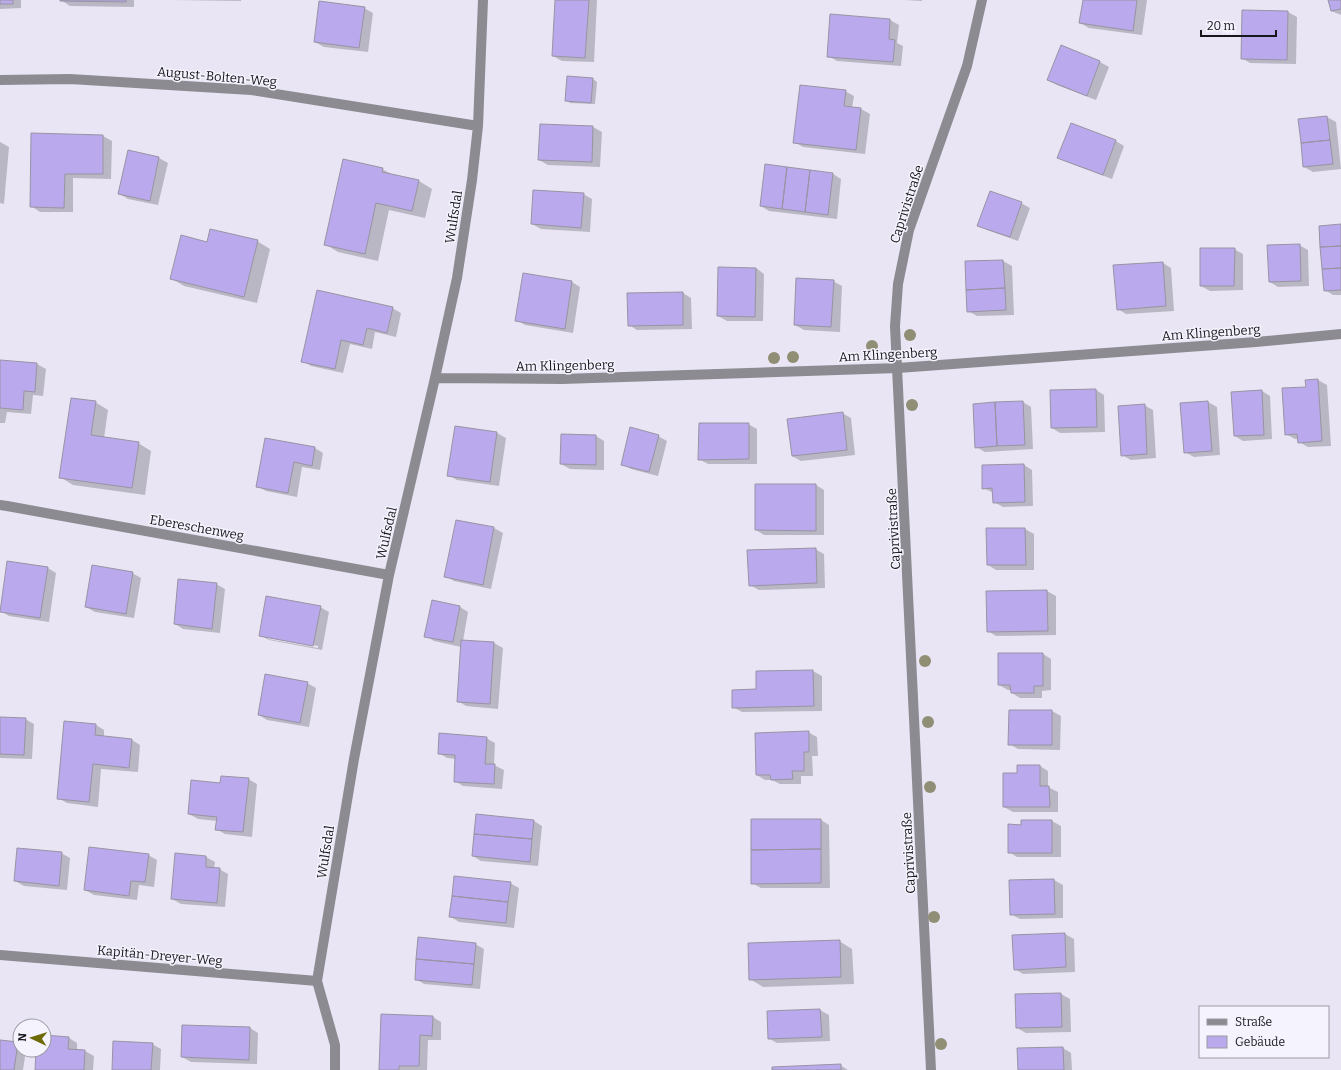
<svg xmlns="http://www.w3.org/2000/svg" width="1341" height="1070" font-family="Bitter,serif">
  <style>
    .shadow { fill: #0003; fill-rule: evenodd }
    .building { fill: #baa9ec; stroke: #9894a3 }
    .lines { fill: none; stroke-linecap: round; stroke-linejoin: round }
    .minor { stroke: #8d8b92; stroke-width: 10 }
    .tree { fill: #908e74 }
    .labels { text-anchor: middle; stroke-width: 3; stroke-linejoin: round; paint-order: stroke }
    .street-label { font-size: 13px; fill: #17161b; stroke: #f5f3fd }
  </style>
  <rect width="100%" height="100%" fill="#e9e5f5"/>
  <path class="shadow" d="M0,0H21V8L0,9Z
    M61,0H134V7L70,6Z
    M172,0H241V1Z
    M556,0H597L594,62L562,61L553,56Z
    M905,0H922V1Z
    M1084,0H1147L1142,35L1089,28L1080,23Z
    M1329,0H1341V15L1331,11Z
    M364,8L373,13L368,52L324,47L315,42Z
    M1243,11L1288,12L1297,17L1296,64L1250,63L1242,58Z
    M890,20L899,25L897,43L903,46L901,66L837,61L828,56Z
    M1061,47L1100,62L1109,67L1096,100L1057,85L1048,80Z
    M568,77L593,79L597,82L595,104L570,103L566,100Z
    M845,91L854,96L852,108L861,109L870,114L865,154L803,147L794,142Z
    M1327,117L1336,122L1341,169L1313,172L1304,167L1299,120Z
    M1071,124L1116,141L1124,146L1112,179L1067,162L1059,157Z
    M541,125L593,127L602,132L600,167L548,165L539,160Z
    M32,134L103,136L112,141L111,179L73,178V212H40L31,206Z
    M0,142L9,147L4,204L0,203Z
    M129,151L159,158L168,163L158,205L128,199L120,194Z
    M382,169L393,175L419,181L432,189L425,218L389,210L378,261L338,252L325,244Z
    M833,174L841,179L837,219L769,211L761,206Z
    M583,194L592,199L590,232L541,229L532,224Z
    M1021,203L1030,208L1018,241L987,230L979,225Z
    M1341,225V295H1333L1325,290Z
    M257,241L270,249L257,303L184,286L171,278L207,243Z
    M1299,245L1308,250L1309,286L1278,287L1270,282Z
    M1234,249L1243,254V290L1210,291L1201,286Z
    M1003,261L1012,266L1014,315L977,316L968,311L966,262Z
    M1163,263L1171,268L1174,311L1126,314L1118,309Z
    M756,268L764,274L763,321H727L718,316Z
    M833,281L842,286L840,332L804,330L795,325Z
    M572,282L580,287L573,333L525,325L517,320Z
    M683,293L691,298L692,329L637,330L629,325Z
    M392,308L401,313L396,337L375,332L372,349L350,344L343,373L311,366L303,361Z
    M0,361L37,364L46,369L43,396L33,395L31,414L7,412L5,423H0Z
    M1318,380L1327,385L1331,446L1308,447L1299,442V439H1295L1286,434L1307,388Z
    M1096,390L1104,395L1105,432L1060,433L1052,428Z
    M1262,391L1270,396L1272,439L1243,441L1235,436Z
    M95,402L108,410L104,438L138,443L151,451L145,495L73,485L60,477Z
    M1023,402L1031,407L1033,449L985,452L976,447Z
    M1208,402L1217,407L1220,455L1194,457L1185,452L1181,404Z
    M1144,405L1153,410L1156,458L1131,460L1122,455Z
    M842,413L851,418L855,455L801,461L792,456Z
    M748,424L757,429V464H708L699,459Z
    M455,427L497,433L506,438L499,486L457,480L448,475Z
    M596,436L604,441V470L570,469L561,464Z
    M658,436L667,441L658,476L631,469L622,464Z
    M266,439L315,448L323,453L320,470L302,467L297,497L266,491L257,486Z
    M1024,465L1032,470L1033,506L1003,507L994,502V493L983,488Z
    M816,485L824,490V535H764L756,530Z
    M457,521L494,528L503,533L491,589L454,581L446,576Z
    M1025,529L1034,534V570H996L988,565Z
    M815,549L824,554L825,588L759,590L750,585Z
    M48,568L56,573L49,622L9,616L1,611Z
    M132,573L141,578L134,618L95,612L86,607Z
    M216,584L225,589L220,633L183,629L175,624Z
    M1047,591L1056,596V635L996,636L988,631Z
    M320,607L329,612L322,650L269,640L260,635ZM268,637L318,646V648L268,639Z
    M460,607L468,612L463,641L494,643L503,648L498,709L466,706L458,701L461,647L434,641L426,636Z
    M1043,654L1051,659V690L1042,691V698H1020L1012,693V690H1008L999,685Z
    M813,671L822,676V711L742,712L733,707L757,690V672Z
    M307,683L316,688L309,727L267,720L259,715Z
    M1052,711L1061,716L1060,750L1018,749L1009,744Z
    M0,718L25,719L34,724L32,759L0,758Z
    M96,725L104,730V737L132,740L140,745L138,772L101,769L98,807L67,803L58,798Z
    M808,732L817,737L818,756H812L813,776H801V784H780L772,780H765L757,775Z
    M486,738L495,743L494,765L504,770L502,789L463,786L455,781L456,759L447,758L439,753Z
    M1040,766L1048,771V787L1058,792V812H1013L1004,807L1018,774Z
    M248,779L257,784L252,837L225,834L216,829L217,821L198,819L189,814L221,784Z
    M821,820L829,825L830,888H761L752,883Z
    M534,821L542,826L538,866L481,861L473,856Z
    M1022,821H1052L1061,826V857H1017L1009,852L1022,826Z
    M61,853L70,858L67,890L24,886L15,881Z
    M148,855L157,860L154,887L139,885L137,900L94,895L85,890Z
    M206,857L215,862L214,868L219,869L228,874L225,907L181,904L172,899Z
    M1054,880L1063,885V918L1020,919L1011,914Z
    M510,883L519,888L514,928L459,922L451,917Z
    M1065,934L1074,939L1075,972L1023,974L1015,969Z
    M839,941L852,949L854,984L763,987L750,979Z
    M475,944L484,949L480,989L424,984L416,979Z
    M1061,994L1070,999L1071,1032L1026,1033L1017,1028L1016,995Z
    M820,1010L829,1015L830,1041L777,1043L768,1038Z
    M433,1017L441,1022V1040H428L427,1070H380Z
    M250,1028L258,1033L257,1064L191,1062L182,1057Z
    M44,1036L69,1038L77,1043V1051H85L94,1056L93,1070H36L37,1050H44Z
    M0,1041L17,1043L20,1045V1050H26L23,1070H0Z
    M152,1044L161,1049L160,1070H113Z
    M1063,1048L1071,1053L1072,1070H1019Z
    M840,1065L848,1070H773Z"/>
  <path class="building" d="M0,0H13V4H0Z
    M60,0H126V2L60,1Z
    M555,0H589L585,58L552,56Z
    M1083,0H1137L1133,31L1079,23Z
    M1328,0H1341V9L1331,11Z
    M319,1L365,7L359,48L314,42Z
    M1242,10L1288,11L1287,60L1241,59Z
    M830,14L890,19L889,39L895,40L893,62L827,57Z
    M1061,45L1100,61L1087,96L1047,80Z
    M567,76L593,78L591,103L565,101Z
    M800,85L846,90L844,106L861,108L856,150L793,143Z
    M1327,116L1330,140L1301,143L1298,119Z
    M1071,123L1116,140L1103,175L1057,158Z
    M540,124L593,126L592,162L538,160Z
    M31,133L103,135V174H65L64,208L30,207Z
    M1330,140L1333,164L1303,167L1301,143Z
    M128,150L159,157L150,201L118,194Z
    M343,159L383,168L382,172L419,180L412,211L376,203L365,254L324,245Z
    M765,164L787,167L782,209L760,206Z
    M787,167L810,170L805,212L782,209Z
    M810,170L833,173L828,215L805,212Z
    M533,190L584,193L581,228L531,224Z
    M990,191L1022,202L1010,237L977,226Z
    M1341,224V246L1320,247L1319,226Z
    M210,229L258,240L244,297L170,279L181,235L207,242Z
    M1300,244L1301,281L1269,282L1267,245Z
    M1341,246V268L1322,269L1320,247Z
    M1200,248H1235L1234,286H1200Z
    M1003,260L1005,288L966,290L965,261Z
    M1163,262L1166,306L1117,310L1113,265Z
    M718,267L756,268L755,317L717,316Z
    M1341,268V290L1324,291L1322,269Z
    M523,273L572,281L565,329L515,321Z
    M796,278L834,280L831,327L794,325Z
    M1005,288L1006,310L967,312L966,290Z
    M317,290L393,307L387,333L367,328L363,345L341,340L335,369L301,362Z
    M683,292V325L628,326L627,293Z
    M0,360L37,363L35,392L24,391L23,410L0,408Z
    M1318,379L1322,441L1298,443L1297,434L1285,435L1282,388L1306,387L1305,380Z
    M1096,389L1097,427L1051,428L1050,390Z
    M1262,390L1264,435L1234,436L1231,392Z
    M71,398L96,401L91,435L139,442L132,488L59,478Z
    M1023,401L1025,445L997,446L995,402Z
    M1208,401L1212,451L1184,453L1180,403Z
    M995,402L997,446L975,448L973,404Z
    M1145,404L1147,454L1121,456L1118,406Z
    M843,412L847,450L792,456L787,419Z
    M699,423H749V459L698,460Z
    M455,426L497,432L490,482L447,476Z
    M630,427L659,435L649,472L621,465Z
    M561,434L596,435V465L560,464Z
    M265,438L315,447L312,466L294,462L288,493L256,487Z
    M1024,464L1025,502L993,503L992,488L982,489V465Z
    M755,484H816V531L755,530Z
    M456,520L494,527L483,585L444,577Z
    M986,528H1025L1026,565H987Z
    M816,548L817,583L749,586L747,550Z
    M7,561L48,567L40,618L0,612Z
    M92,565L133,572L126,614L85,607Z
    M178,579L217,583L212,629L174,624Z
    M1047,590L1048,631L987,632L986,591Z
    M266,596L321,606L313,646L259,636Z
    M432,600L460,606L453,642L424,637Z
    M461,640L494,642L490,704L457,702Z
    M998,653H1043V686H1034V693H1011L1010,685H998Z
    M813,670L814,706L732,708V690L756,689V671Z
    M265,674L308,682L300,723L258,715Z
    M1009,710H1052V745H1008Z
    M0,717L26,718L24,755L0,754Z
    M64,721L96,724L95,735L132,739L129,768L93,764L89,802L57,799Z
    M809,731V752H804V771H792L793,779L771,780L770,775H756L755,733Z
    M439,733L487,737L485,764H495L494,784L454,782L455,755L438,754Z
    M1017,765H1040V786H1049L1050,807H1003V773H1017Z
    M221,776L249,778L243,832L215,830L217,817L188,814L191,780L220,783Z
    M476,814L534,820L532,839L474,834Z
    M751,819H821V849L751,850Z
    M1021,820H1052V853H1008V824L1021,825Z
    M474,834L532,839L530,862L472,856Z
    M89,847L149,854L145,882L131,881L129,896L84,890Z
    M17,848L62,852L59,886L14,881Z
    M821,849V883L751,884V850Z
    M175,853L206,856V867L220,868L217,903L171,899Z
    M454,876L511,882L508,902L452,896Z
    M1054,879L1055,914L1010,915L1009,880Z
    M452,896L508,902L506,923L449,917Z
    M1065,933L1066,967L1014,970L1012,935Z
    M418,937L476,943L474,964L416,959Z
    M840,940L841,977L749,980L748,943Z
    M416,959L474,964L472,985L415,980Z
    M1061,993L1062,1027L1016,1028L1015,994Z
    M820,1009L822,1037L768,1039L767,1011Z
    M381,1014L433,1016L432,1036L420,1035L419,1066H399V1070H379Z
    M182,1025L250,1027L249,1060L181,1057Z
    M44,1035L69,1037L68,1049L85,1050L84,1070H35L36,1050H44Z
    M0,1040L18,1042L14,1070H0Z
    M113,1041L153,1043L151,1070H112Z
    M1063,1047L1064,1070H1018L1017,1048Z
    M841,1064V1070H772V1067Z"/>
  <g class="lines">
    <path class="minor" d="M0,80L70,79L251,90L478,126
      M435,378L562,379L898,368L1256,342L1341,334
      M0,505L7,506L389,575
      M0,955L317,981
      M335,1070V1045L317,981L354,759L389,575L435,378L457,278L472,180L478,126L483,0
      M931,1070L895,326L898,284L909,230L967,66L982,0"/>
  </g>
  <g class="tree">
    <circle cx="910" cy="335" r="6"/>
    <circle cx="872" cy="346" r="6"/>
    <circle cx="793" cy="357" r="6"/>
    <circle cx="774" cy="358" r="6"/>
    <circle cx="912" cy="405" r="6"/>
    <circle cx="925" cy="661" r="6"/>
    <circle cx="928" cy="722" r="6"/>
    <circle cx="930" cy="787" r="6"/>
    <circle cx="934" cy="917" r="6"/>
    <circle cx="941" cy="1044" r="6"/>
  </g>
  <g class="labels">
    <g class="street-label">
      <text transform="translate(217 76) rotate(5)" y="5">August-Bolten-Weg</text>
      <text transform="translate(906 204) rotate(-72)" y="5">Caprivistraße</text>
      <text transform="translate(453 217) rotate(-81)" y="5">Wulfsdal</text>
      <text transform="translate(1211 332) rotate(-4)" y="5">Am Klingenberg</text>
      <text transform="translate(888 354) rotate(-3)" y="5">Am Klingenberg</text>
      <text transform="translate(565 365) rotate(-1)" y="5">Am Klingenberg</text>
      <text transform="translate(197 527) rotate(10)" y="5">Ebereschenweg</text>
      <text transform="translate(893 529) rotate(-93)" y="5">Caprivistraße</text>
      <text transform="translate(386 533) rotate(-77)" y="5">Wulfsdal</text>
      <text transform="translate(325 852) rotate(-81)" y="5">Wulfsdal</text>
      <text transform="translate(908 853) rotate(-93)" y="5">Caprivistraße</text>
      <text transform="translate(160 955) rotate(5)" y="5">Kapitän-Dreyer-Weg</text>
    </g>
  </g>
  <rect x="1199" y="1006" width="130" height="52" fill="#f5f3fd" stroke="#9c9ba3"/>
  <rect x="1207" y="1019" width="20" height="6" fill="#8d8b92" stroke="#9c9ba3"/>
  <text x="1235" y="1026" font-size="12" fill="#17161b">Straße</text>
  <rect x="1207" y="1036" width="20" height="12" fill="#baa9ec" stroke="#9c9ba3"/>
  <text x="1235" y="1046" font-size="12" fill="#17161b">Gebäude</text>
  <g transform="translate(32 1038) rotate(274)"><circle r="19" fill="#f5f3fd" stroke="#9c9ba3"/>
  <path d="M0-3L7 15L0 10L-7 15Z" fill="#6d6a05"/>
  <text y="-6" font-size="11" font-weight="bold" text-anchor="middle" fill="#17161b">N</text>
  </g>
  <path d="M1201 30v6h75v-6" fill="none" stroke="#17161b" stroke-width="2"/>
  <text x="1207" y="30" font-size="12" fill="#17161b" stroke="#f5f3fd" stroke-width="3" paint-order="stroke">20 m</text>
</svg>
